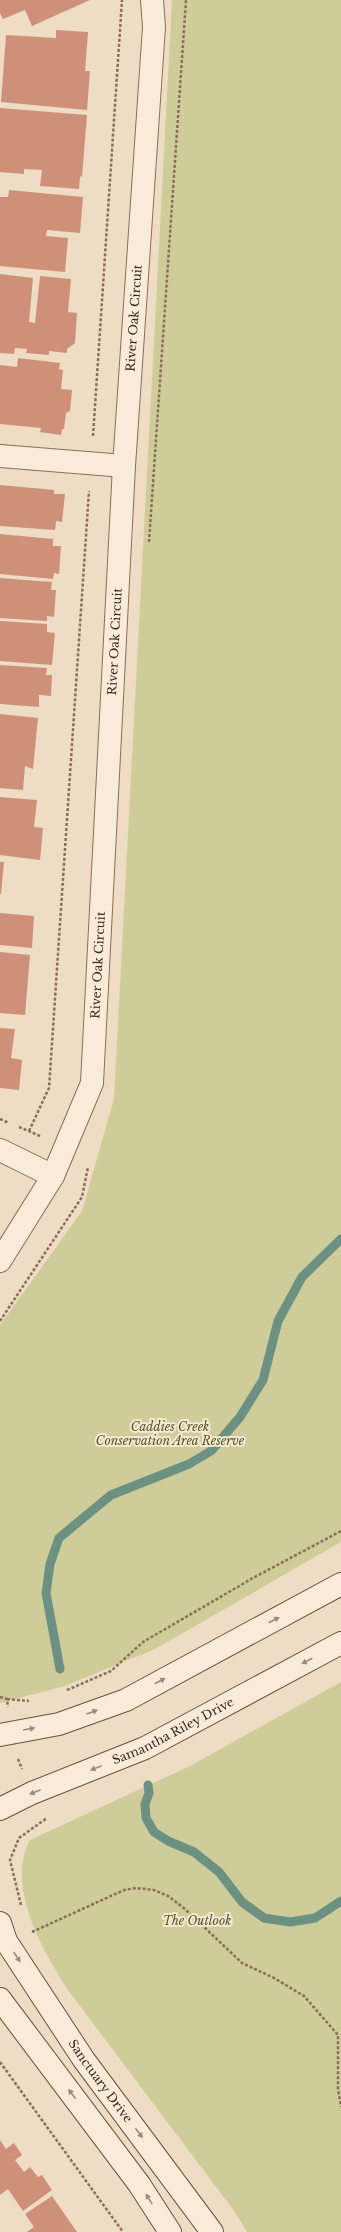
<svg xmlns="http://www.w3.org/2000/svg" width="341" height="2232" font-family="'Libre Baskerville',serif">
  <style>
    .green { fill: #cecc98 }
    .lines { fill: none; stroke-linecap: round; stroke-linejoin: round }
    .stream { stroke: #6c9183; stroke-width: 9 }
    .building { fill: #ce9079 }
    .street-casing { stroke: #8a6d5a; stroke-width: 24 }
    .secondary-casing { stroke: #6c4e3d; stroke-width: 24 }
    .path { stroke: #8a6d5a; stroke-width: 2.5; stroke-dasharray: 3 2; stroke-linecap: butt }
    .street { stroke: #faebd8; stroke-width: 22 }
    .secondary { stroke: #faebd8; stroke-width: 22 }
    .oneway { fill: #9a8a7b }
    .labels { text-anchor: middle; stroke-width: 4; stroke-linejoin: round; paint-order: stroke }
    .street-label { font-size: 12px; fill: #3a281e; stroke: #f6e8d4 }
    .park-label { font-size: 12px; font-style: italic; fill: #515724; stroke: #f6e8d4 }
  </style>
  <rect width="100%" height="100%" fill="#efdcc4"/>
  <path class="green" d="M172,0H341V1542L155,1649L65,1686L0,1703V1325L82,1211L114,1099Z
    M341,1682V2232H247L235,2212L68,1990C43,1951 5,1886 30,1840L190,1766Z"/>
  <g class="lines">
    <path class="stream" d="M60,1669L46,1593L50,1564L59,1538L111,1495L189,1464L211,1451L240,1417L263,1380L278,1321L302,1277L341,1239
      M148,1785L149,1793L145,1804L146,1818L154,1832L168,1841L194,1852L219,1872L242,1902L264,1918L290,1922L315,1918L341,1901"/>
  </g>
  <path class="building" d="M0,0H90L32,26L25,10L3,19L0,13Z
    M56,30L88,32L85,71H90L87,110L1,102L6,35L56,38Z
    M0,108L87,115L82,177L80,176L79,189L40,186L42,170L24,169V174L0,172Z
    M9,190L83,197L80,233L47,230L46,236L68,238L65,272L0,266V197H8Z
    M0,274L33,278L29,322L35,323L40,276L71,279L68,312L77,313L75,343L67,349V353L49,351V355L26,353L27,349L15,348L14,354L0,353Z
    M18,358L60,363L59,369L63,370L61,389L72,390L70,411L66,413L64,429H62L61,435L40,432L41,428L0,424V365L17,367Z
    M0,485L54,490V494H65L62,522L56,521L55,530L0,526Z
    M0,534L53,539V546H61L59,574L54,573L53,579L0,574Z
    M0,578L52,582L51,590H56L54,617L47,616V621L0,618Z
    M0,621L47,624V632L55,633L52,665L0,661Z
    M0,665L47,668L46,675H52L51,696L39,695V707L0,704Z
    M0,714L38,718L33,769L25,766L23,790L0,788Z
    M0,797L37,800L34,827L43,828L40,860L0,855Z
    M0,862H4L1,894H0Z
    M0,913L34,916L32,948L0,945Z
    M0,952L30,955L25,1015L0,1013Z
    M0,1028L15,1029L11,1058L22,1060L19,1090L0,1088Z
    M0,2140L6,2149L14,2143L22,2155L15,2160L24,2172L30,2167L38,2177L42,2175L52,2190L23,2211L8,2189L0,2195Z
    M52,2196L77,2232H27L34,2227L25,2214Z"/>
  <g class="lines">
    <defs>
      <g id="street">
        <path d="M0,456L124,466"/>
        <path d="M0,1150L53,1176"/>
        <path id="s1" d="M0,1261L53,1176L92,1083L124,466L154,27L152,0"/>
      </g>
      <g id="secondary">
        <path d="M0,1735L59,1724L126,1700L341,1584"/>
        <path id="s2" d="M0,1809L32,1793L145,1748L341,1643"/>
        <path id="s3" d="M0,1923L6,1941L84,2060L212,2232"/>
        <path d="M0,1999L139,2184L170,2232"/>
      </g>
    </defs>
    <use href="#street" class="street-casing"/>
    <use href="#secondary" class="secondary-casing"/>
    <path class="path" d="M93,436L122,0
      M149,542L186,0
      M0,1119L9,1123
      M19,1127L40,1136
      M29,1131L49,1088L89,491
      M0,1321L82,1197L88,1167
      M67,1690L111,1671L143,1642L253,1578L341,1531
      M0,1697L7,1699L8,1707
      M7,1699L29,1701
      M18,1759L22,1769
      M21,1905L10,1860L19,1838L47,1818
      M32,1932L124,1890L136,1888L154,1890L168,1896L185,1909L242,1963L274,1978L304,1996L338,2035V2089L341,2107
      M0,2062L123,2232"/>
    <use href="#street" class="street"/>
    <use href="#secondary" class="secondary"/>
  </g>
  <defs><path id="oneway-solid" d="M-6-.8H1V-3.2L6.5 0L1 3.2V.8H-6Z"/></defs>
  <g class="oneway">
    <use href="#oneway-solid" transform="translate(274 1620) rotate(-28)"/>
    <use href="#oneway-solid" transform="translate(307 1661) rotate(152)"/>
    <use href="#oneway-solid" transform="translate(160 1681) rotate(-28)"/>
    <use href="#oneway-solid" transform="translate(92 1712) rotate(-20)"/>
    <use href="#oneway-solid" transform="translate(29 1729) rotate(-10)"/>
    <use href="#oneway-solid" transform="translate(96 1768) rotate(158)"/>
    <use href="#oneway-solid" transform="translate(35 1792) rotate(157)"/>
    <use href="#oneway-solid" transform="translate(17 1957) rotate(57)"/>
    <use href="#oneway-solid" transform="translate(72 2094) rotate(-127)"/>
    <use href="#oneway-solid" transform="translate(139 2133) rotate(53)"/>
    <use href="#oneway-solid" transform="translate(149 2199) rotate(-122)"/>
  </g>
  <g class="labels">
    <g class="street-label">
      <text dy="4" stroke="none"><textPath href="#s1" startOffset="967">River Oak Circuit</textPath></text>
      <text dy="4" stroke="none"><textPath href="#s1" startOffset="643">River Oak Circuit</textPath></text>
      <text dy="4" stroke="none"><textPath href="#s1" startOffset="319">River Oak Circuit</textPath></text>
      <text dy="4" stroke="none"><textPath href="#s2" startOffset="190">Samantha Riley Drive</textPath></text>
      <text dy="4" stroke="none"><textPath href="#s3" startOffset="188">Sanctuary Drive</textPath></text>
    </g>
    <g class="park-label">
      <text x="170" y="1431">Caddies Creek<tspan x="170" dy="14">Conservation Area Reserve</tspan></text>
      <text x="197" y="1925">The Outlook</text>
    </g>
  </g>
</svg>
